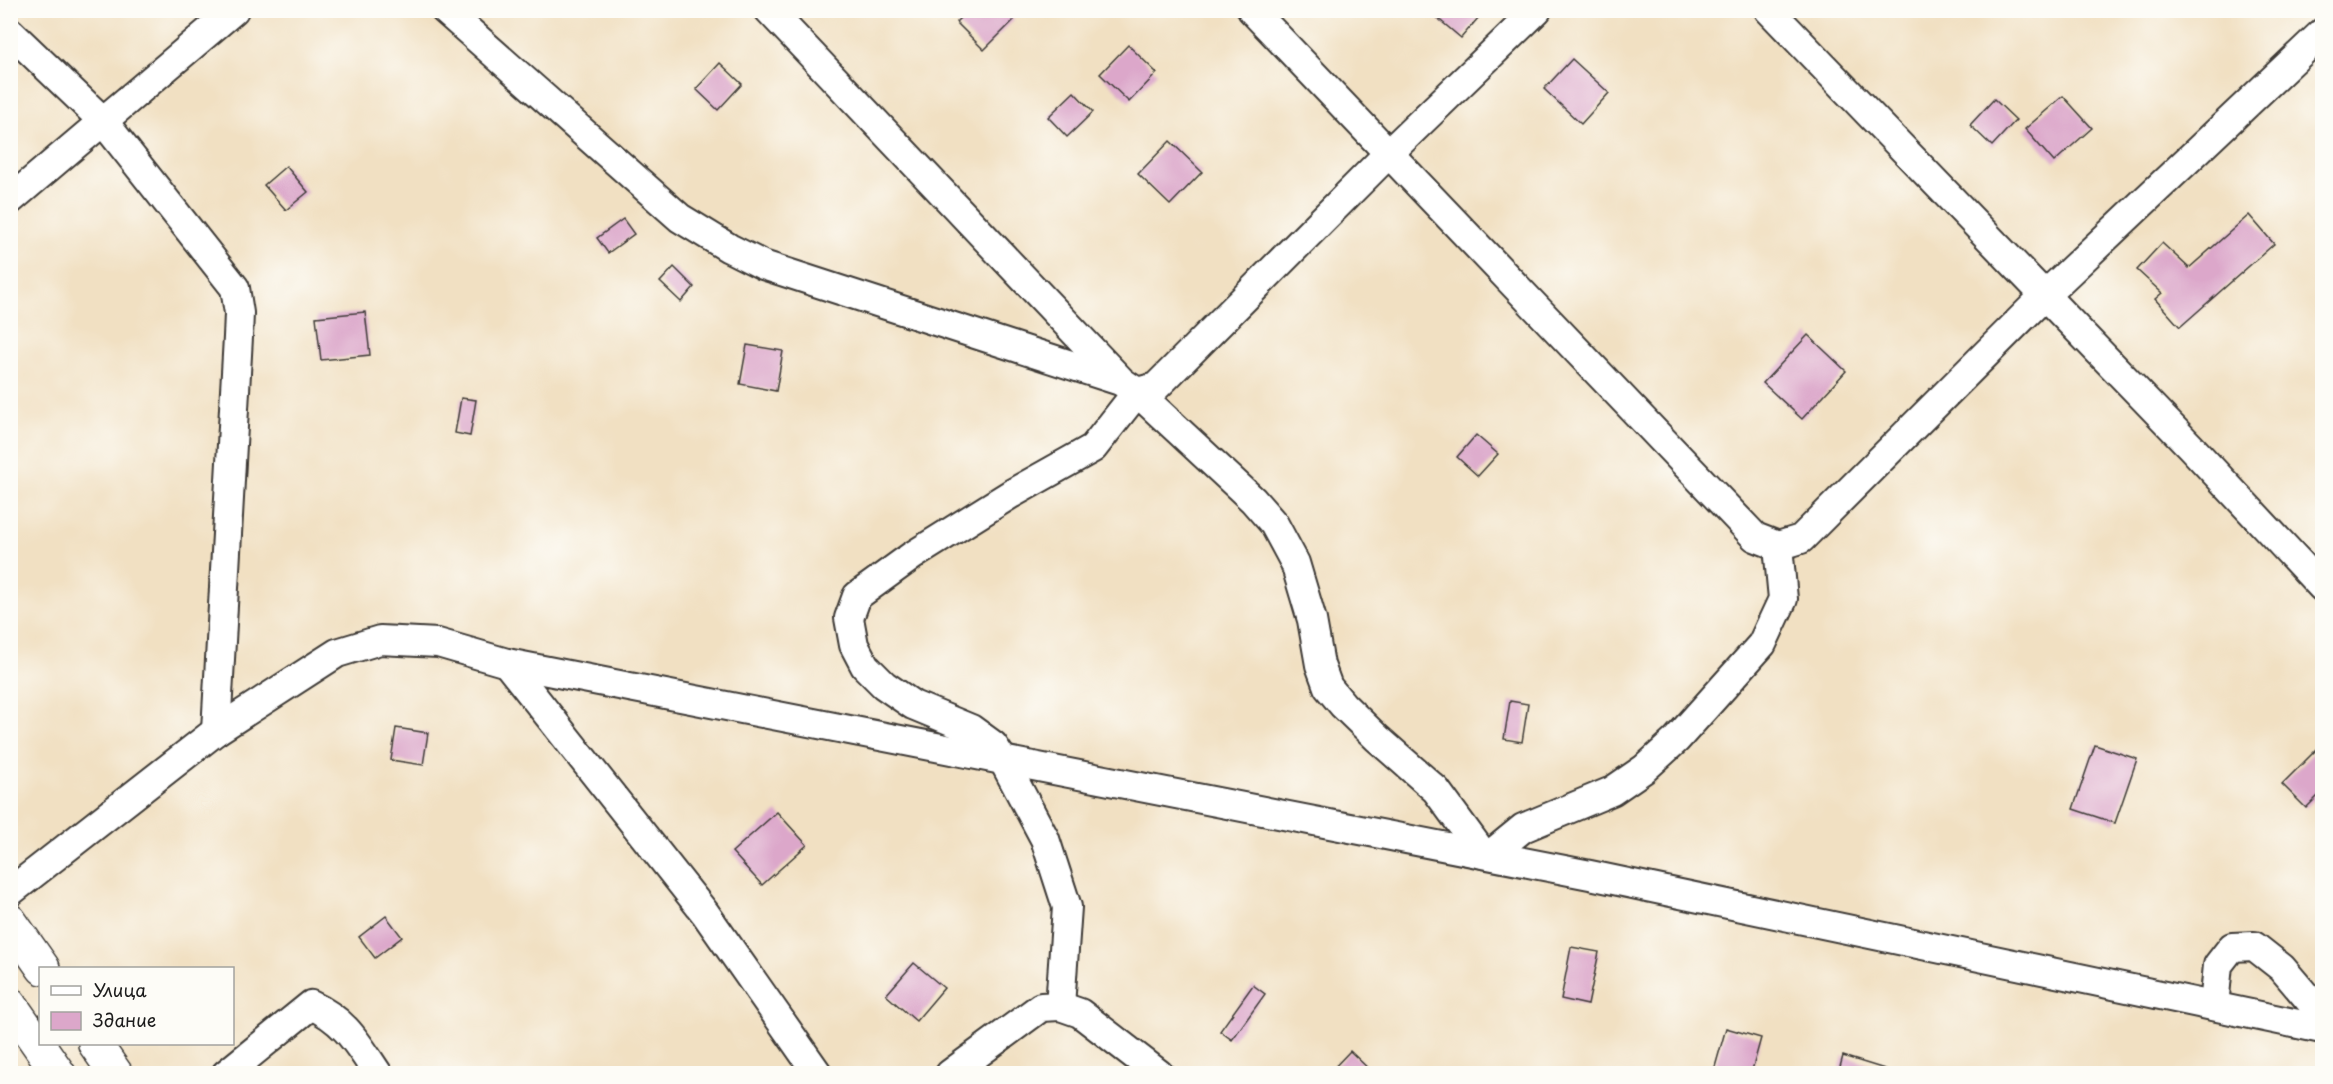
<svg xmlns="http://www.w3.org/2000/svg" width="2333" height="1084" viewBox="0 0 2333 1084" font-family="'Playpen Sans',sans-serif">
<style>
.building{fill:#dca7ca}
.lines{fill:none;stroke-linecap:round;stroke-linejoin:round}
.minor-casing{stroke:#3c3935;stroke-width:32}
.major-casing{stroke:#3c3935;stroke-width:36}
.minor{stroke:#fff;stroke-width:28}
.major{stroke:#fff;stroke-width:33}
</style>
<rect width="100%" height="100%" fill="#fdfcf7"/>
<filter id="ink" filterUnits="userSpaceOnUse"><feTurbulence type="fractalNoise" baseFrequency=".0167" numOctaves="2"/><feDisplacementMap in="SourceGraphic" scale="12" xChannelSelector="R" yChannelSelector="G"/><feConvolveMatrix kernelMatrix="1 2 1 2 8 2 1 2 1" color-interpolation-filters="sRGB"/></filter>
<filter id="wash" filterUnits="userSpaceOnUse"><feTurbulence type="fractalNoise" baseFrequency=".008" numOctaves="4" result="noise"/><feDisplacementMap in="SourceGraphic" scale="24" xChannelSelector="R" yChannelSelector="G"/><feGaussianBlur stdDeviation="1.35" result="paint"/><feColorMatrix in="noise" values="0 0 0 0 0 0 0 0 0 0 0 0 0 0 0 0 0 1.4 0 .05"/><feComposite in="paint" operator="in"/></filter>
<g filter="url(#wash)">
<rect width="100%" height="100%" fill="#f1e0c2"/>
<g id="blocks">
<g class="building">
<polygon points="968,10 1005,10 1014,20 984,50 956,22"/>
<polygon points="1428,10 1485,10 1461,38"/>
<polygon points="1128,45 1157,73 1129,102 1100,74"/>
<polygon points="1572,59 1609,93 1581,124 1544,89"/>
<polygon points="720,63 742,84 718,110 696,89"/>
<polygon points="1074,92 1093,112 1067,137 1048,117"/>
<polygon points="2063,96 2092,128 2054,162 2025,129"/>
<polygon points="1994,99 2016,120 1992,146 1970,125"/>
<polygon points="1170,141 1202,172 1170,205 1138,174"/>
<polygon points="286,166 308,192 286,210 264,185"/>
<polygon points="2249,215 2274,244 2180,327 2155,299 2162,293 2137,270 2162,243 2189,268"/>
<polygon points="623,219 634,234 608,253 597,238"/>
<polygon points="674,267 694,287 681,302 660,282"/>
<polygon points="365,312 370,355 321,360 316,317"/>
<polygon points="1808,335 1846,371 1802,419 1763,383"/>
<polygon points="747,345 783,351 776,391 740,384"/>
<polygon points="461,398 476,400 470,436 455,433"/>
<polygon points="1476,435 1498,454 1478,476 1457,457"/>
<polygon points="1510,701 1528,704 1522,742 1504,739"/>
<polygon points="396,728 428,733 423,765 391,760"/>
<polygon points="2322,744 2322,792 2306,808 2282,784"/>
<polygon points="2095,745 2137,759 2115,823 2073,809"/>
<polygon points="777,812 807,845 762,885 732,852"/>
<polygon points="386,916 402,937 375,958 359,937"/>
<polygon points="1571,947 1599,952 1588,1005 1561,999"/>
<polygon points="914,963 944,988 916,1021 886,995"/>
<polygon points="1253,985 1265,994 1232,1040 1220,1031"/>
<polygon points="1726,1028 1761,1038 1751,1074 1713,1074"/>
<polygon points="1350,1051 1374,1074 1328,1074"/>
<polygon points="1843,1056 1888,1070 1887,1074 1838,1074"/>
</g>
</g>
</g>
<g filter="url(#ink)">
<use href="#blocks" fill-opacity="0" stroke="#3c3935" stroke-width="1.5"/>
<g class="lines">
<defs>
<g id="minor">
<polyline points="445,10 680,218 729,248 763,265 1117,380"/>
<polyline points="769,10 1122,382 1137,392 1156,387 1390,152 1537,10"/>
<polyline points="1252,10 1755,537 1778,546 1801,539 2045,295 2322,33"/>
<polyline points="1769,10 2191,447 2322,587"/>
<polyline points="10,32 103,121 235,288 239,313 238,337 216,731"/>
<polyline points="10,200 234,10"/>
<polyline points="507,663 705,913 818,1074"/>
<polyline points="1490,855 1523,828 1612,791 1644,769 1676,740 1762,644 1783,599 1778,546"/>
<polyline points="10,892 216,731 337,653 380,640 438,643 507,663 1590,875 2322,1029"/>
<polyline points="1060,1006 1067,907 1045,839 1003,760 993,745 971,729 913,705 884,685 865,666 854,645 849,618 857,596 912,556 1011,494 1093,448 1137,392 1253,500 1274,524 1295,563 1312,620 1320,665 1328,687 1343,705 1377,738 1436,790 1483,854"/>
<polyline points="2214,1006 2218,965 2232,947 2254,946 2282,968 2322,1015"/>
<path d="M 226,1074 L 311,1005 C 346,1021 357,1043 378,1074"/>
<polyline points="950,1074 1041,1007 1060,1006 1080,1013 1159,1074"/>
</g>
<g id="major">
<polyline points="10,921 43,968"/>
<polyline points="10,1004 59,1074"/>
<polyline points="95,1044 116,1074"/>
</g>
</defs>
<use href="#minor" class="minor-casing"/>
<use href="#major" class="major-casing"/>
<use href="#minor" class="minor"/>
<use href="#major" class="major"/>
</g>
</g>
<rect width="2333" height="1084" fill="none" stroke="#fdfcf7" stroke-width="36"/>
<rect x="39" y="967" width="195" height="78" fill="#fdfcf7" stroke="#a3a29f" stroke-width="1.5"/>
<rect x="51" y="986" width="30" height="9" fill="#ffffff" stroke="#a3a29f" stroke-width="1.5"/>
<text x="93" y="997" font-size="18" fill="#1c1c1c">Улица</text>
<rect x="51" y="1012" width="30" height="18" fill="#dca7ca" stroke="#a3a29f" stroke-width="1.5"/>
<text x="93" y="1027" font-size="18" fill="#1c1c1c">Здание</text>
</svg>
